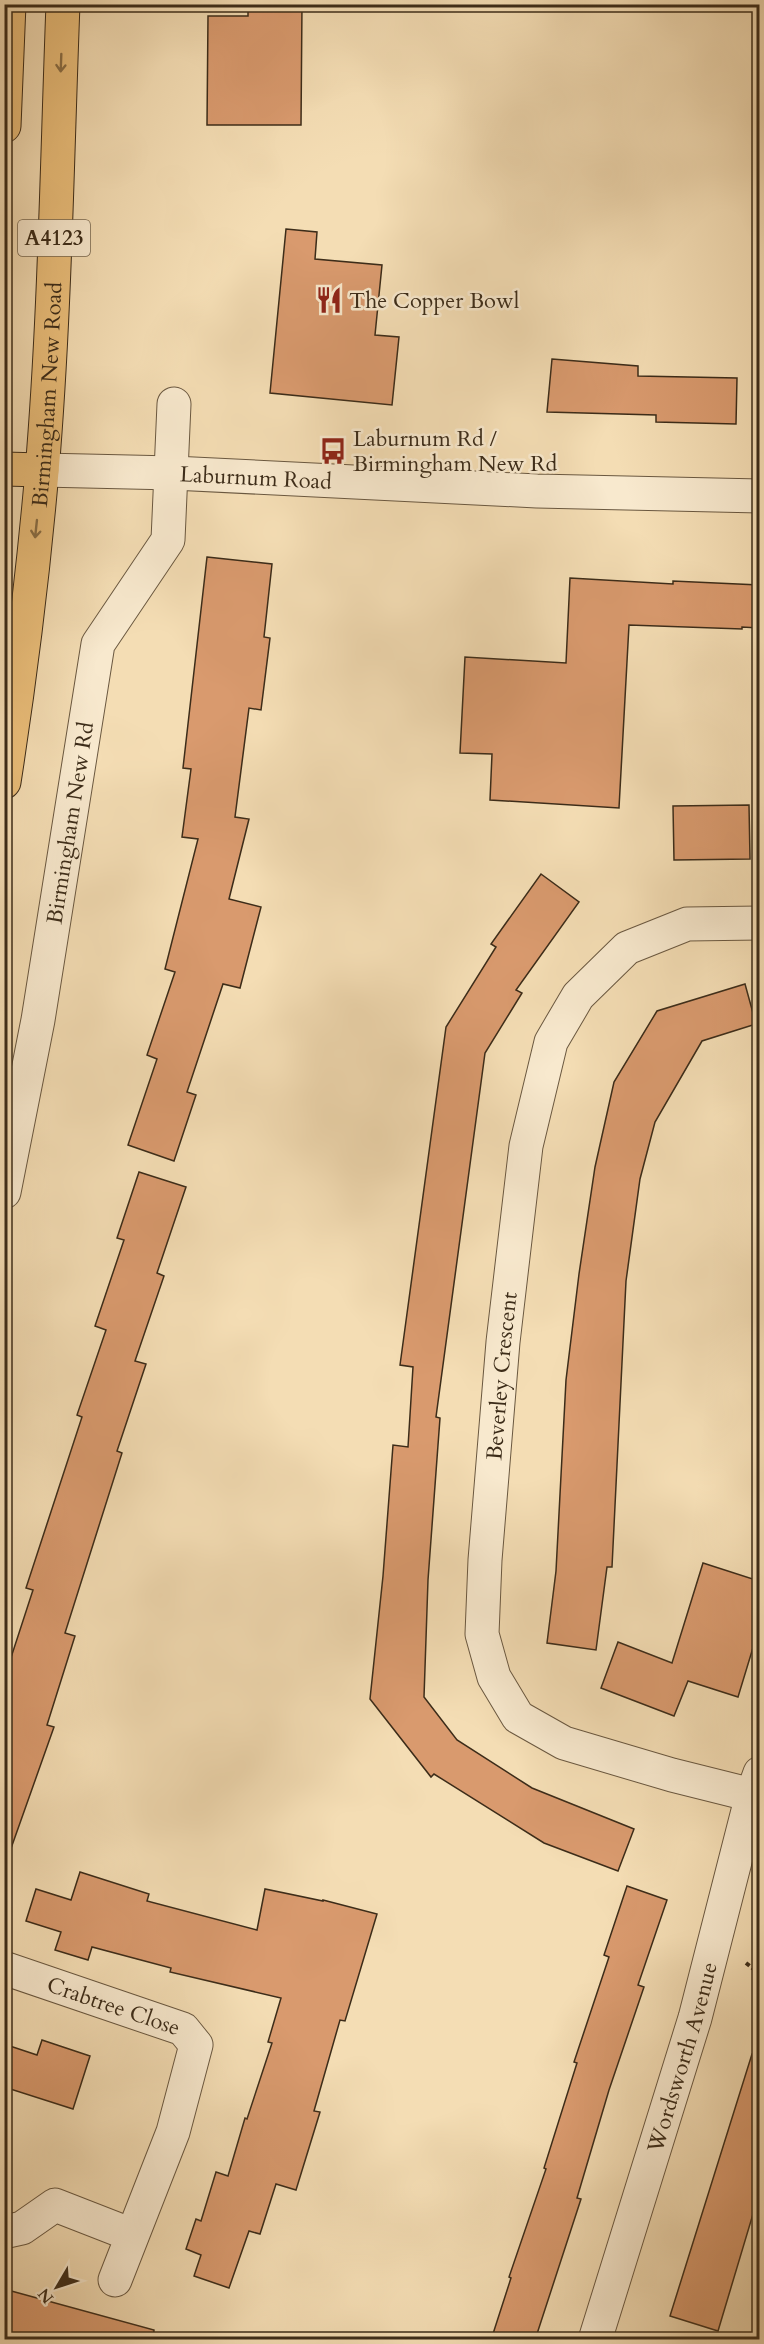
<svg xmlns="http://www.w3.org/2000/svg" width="764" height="2344" viewBox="0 0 764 2344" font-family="Cardo,serif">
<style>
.building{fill:#d99a6e;stroke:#3c2c19;stroke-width:1.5}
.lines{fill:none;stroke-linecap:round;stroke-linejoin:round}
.minor-casing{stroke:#6a5840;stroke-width:35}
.highway-casing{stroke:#3c2c19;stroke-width:35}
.path{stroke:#3c2c19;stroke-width:4;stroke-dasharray:4.5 3;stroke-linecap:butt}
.minor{stroke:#f8e9ce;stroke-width:33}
.highway{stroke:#eabe7a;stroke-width:33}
.oneway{stroke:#8a6e45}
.labels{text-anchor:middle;stroke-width:5;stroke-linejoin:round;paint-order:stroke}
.shield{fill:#f8e9ce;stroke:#74654f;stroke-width:1.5}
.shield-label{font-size:21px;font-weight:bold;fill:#3c2c19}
.poi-label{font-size:22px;fill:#3c2c19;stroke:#f8e9ce;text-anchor:start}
.street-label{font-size:22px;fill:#3c2c19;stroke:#f8e9ce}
</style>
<rect width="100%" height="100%" fill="#f4ddb4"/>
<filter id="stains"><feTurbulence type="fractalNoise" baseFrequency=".00333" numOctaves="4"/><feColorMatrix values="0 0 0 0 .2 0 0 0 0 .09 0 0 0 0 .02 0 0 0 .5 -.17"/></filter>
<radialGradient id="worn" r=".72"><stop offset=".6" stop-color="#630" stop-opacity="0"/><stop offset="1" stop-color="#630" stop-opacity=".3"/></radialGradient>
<g class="building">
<polygon points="248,4 302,4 301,125 207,125 208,16 248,16"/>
<polygon points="286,229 317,232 315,259 382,265 375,335 399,337 392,405 270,393"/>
<polygon points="552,359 638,366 638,376 737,378 736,424 656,422 656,415 547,412"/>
<polygon points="207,557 272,564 264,637 270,638 261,710 249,708 235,817 249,819 229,899 261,907 240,988 223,984 187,1092 196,1095 174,1161 128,1145 157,1059 147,1055 175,972 165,969 198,839 182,837 191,769 183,768"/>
<polygon points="570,578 673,584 673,581 759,585 759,628 742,627 742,629 629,625 619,808 490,800 492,754 460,753 465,657 566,663"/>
<polygon points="749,805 750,859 674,860 673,806"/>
<polygon points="541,874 579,902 516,990 522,993 485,1053 436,1417 440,1418 428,1580 424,1697 457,1740 532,1788 634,1829 618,1871 544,1843 434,1774 431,1777 370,1699 383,1576 393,1445 408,1447 413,1367 400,1365 446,1027 496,947 491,944"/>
<polygon points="745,984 756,1024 702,1041 655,1122 640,1179 626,1281 612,1567 607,1567 596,1650 547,1643 556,1571 566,1380 579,1274 595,1167 614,1082 657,1011"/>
<polygon points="139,1172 186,1187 157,1273 164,1276 135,1361 146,1364 117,1451 122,1453 65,1633 75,1636 47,1725 54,1727 9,1854 4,1854 4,1679 33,1590 26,1588 82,1417 77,1415 106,1330 95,1326 124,1240 117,1238"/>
<polygon points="703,1563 759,1581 759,1628 738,1697 688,1681 674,1716 601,1688 618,1642 672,1663"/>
<polygon points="80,1872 149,1894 147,1901 257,1930 265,1889 323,1901 323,1900 377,1914 345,2021 340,2020 314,2111 320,2112 296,2190 276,2184 260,2234 249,2231 229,2288 194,2276 201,2255 186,2249 196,2219 201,2221 216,2172 228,2176 245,2118 247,2119 272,2043 268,2042 281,1998 170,1972 171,1968 92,1947 88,1960 55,1950 61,1932 26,1921 36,1889 71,1900"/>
<polygon points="627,1886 667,1900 638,1985 644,1987 609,2090 577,2198 581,2199 535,2340 491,2340 511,2278 509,2277 546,2169 544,2168 577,2063 574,2062 609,1957 604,1955"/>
<polygon points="42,2040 90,2056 73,2109 4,2087 4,2044 37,2055"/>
<polygon points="752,2054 759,2055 759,2194 718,2331 670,2316"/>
<polygon points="4,2289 154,2330 153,2340 4,2340"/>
</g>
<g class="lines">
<defs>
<g id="minor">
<path id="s1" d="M 42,470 L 173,473 L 537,491 L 760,496"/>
<path id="s2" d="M 4,1192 L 38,1020 L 98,644 L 168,540 L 174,404"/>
<path id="s3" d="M 752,1795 L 672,1775 L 564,1743 L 518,1717 L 494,1677 L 482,1634 L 485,1560 L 503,1342 L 526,1146 L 551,1042 L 578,996 L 627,948 L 687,924 L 760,923"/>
<path id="s4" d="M 4,1968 L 183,2029 L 196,2045 L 173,2132 L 115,2280"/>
<polyline points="4,2232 22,2228 55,2205 132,2235"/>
<path id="s5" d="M 595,2340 L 695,2018 L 752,1795 L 760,1773"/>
</g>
<g id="highway">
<polyline points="4,126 9,4"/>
<polyline points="4,469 42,470"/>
<path id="s6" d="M 4,782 C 20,679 33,576 42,471 C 55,316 57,160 63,4"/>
</g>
</defs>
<use href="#minor" class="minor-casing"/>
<use href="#highway" class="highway-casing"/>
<polyline class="path" points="746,1963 760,1974"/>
<use href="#minor" class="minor"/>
<use href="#highway" class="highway"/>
</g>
<defs><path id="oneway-shaft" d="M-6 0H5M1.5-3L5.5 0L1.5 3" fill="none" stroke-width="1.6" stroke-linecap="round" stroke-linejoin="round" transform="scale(1.5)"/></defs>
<g class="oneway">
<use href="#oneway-shaft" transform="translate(61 63) rotate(92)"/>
<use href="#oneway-shaft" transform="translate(36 529) rotate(96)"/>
</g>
<defs>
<symbol id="restaurant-bare" viewBox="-9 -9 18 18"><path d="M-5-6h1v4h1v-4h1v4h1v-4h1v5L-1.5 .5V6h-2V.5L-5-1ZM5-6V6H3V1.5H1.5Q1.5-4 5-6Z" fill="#8f2418" stroke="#f8e9ce" stroke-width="2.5" paint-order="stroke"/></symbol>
<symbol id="bus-bare" viewBox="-9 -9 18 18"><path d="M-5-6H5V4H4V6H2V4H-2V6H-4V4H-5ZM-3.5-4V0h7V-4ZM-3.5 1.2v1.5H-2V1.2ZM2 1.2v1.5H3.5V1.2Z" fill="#8f2418" stroke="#f8e9ce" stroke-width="2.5" paint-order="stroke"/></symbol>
</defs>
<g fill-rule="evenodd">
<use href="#restaurant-bare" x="310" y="281" width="38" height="38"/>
<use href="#bus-bare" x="314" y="432" width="38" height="38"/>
</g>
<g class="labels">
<rect class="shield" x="18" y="220" width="72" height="36" rx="4.5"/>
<g class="shield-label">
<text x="54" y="245">A4123</text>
</g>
<g class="poi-label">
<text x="349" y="308">The Copper Bowl</text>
<text x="353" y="446">Laburnum Rd /<tspan x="353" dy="25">Birmingham New Rd</tspan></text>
</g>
<g class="street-label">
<text dy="8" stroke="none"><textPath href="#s6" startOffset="390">Birmingham New Road</textPath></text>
<text dy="8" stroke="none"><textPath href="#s1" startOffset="214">Laburnum Road</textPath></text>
<text dy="8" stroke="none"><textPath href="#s2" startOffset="375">Birmingham New Rd</textPath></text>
<text dy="8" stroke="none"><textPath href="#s3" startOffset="598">Beverley Crescent</textPath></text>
<text dy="8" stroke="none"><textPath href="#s4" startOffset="116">Crabtree Close</textPath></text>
<text dy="8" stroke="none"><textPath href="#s5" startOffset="296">Wordsworth Avenue</textPath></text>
</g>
</g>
<rect width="764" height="2344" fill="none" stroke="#f4ddb4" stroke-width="24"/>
<rect x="6" y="6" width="752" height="2332" fill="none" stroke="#3c2c19" stroke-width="3"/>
<rect x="12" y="12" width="740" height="2320" fill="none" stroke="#3c2c19" stroke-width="1.5"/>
<g transform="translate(57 2287) rotate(231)" stroke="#f8e9ce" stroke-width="4.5" paint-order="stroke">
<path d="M0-4.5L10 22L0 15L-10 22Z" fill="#3c2c19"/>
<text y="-9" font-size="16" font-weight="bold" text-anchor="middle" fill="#3c2c19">N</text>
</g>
<rect width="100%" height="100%" filter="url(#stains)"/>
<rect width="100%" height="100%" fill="url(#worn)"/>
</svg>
